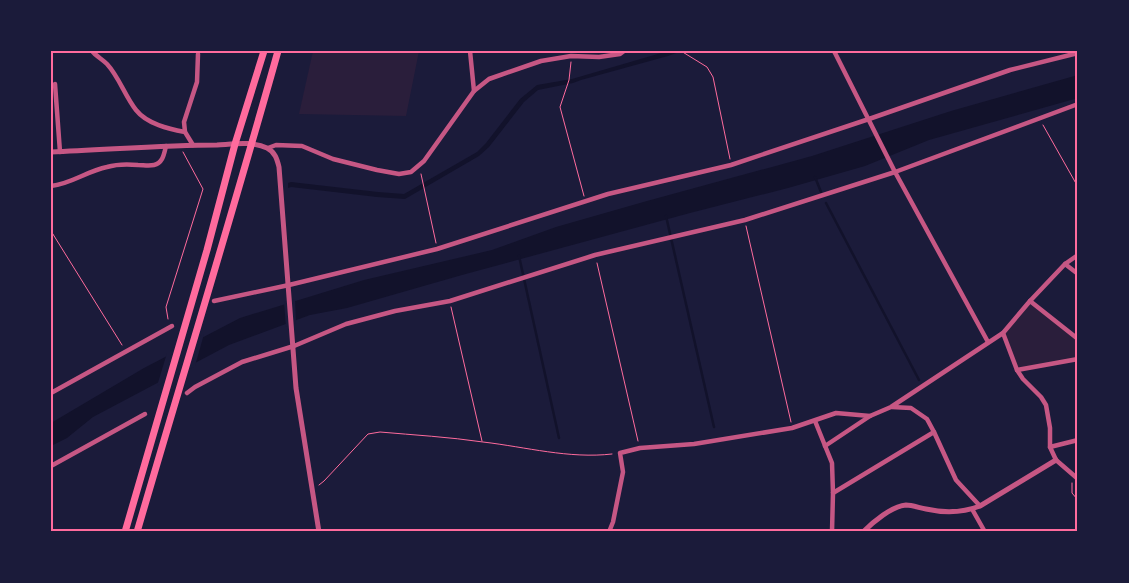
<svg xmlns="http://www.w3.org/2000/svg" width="1129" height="583" viewBox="0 0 1129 583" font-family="'Libre Baskerville',serif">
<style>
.green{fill:#2a1e3b}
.water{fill:#12122b}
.pier{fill:#1b1b3a}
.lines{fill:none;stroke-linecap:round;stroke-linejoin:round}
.stream{stroke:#12122b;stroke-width:2.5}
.path{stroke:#ff6b9d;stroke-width:1}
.minor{stroke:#c65784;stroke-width:4.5}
.tertiary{stroke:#c65784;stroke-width:5}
.primary{stroke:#ff6b9d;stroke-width:7}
.neatline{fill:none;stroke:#ff6b9d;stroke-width:2}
</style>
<rect width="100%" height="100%" fill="#1b1b3a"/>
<g class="green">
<polygon points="313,51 419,51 406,116 299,114"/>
<polygon points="1030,301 1078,339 1078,359 1017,370 1003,333"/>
</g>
<g class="water">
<polygon points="668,51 682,51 668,56 581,80 573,83 538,90 524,102 489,147 479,156 405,199 377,197 291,187 288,188 288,183 291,182 378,192 404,194 477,152 486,143 520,99 537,85 572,79"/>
<polygon points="1078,75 1078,98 929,140 865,166 788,188 690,213 462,275 347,308 310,315 229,345 93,417 67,438 51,446 51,423 144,368 240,318 364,280 492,250 556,227 647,201 812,156 951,111"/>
</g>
<g class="pier">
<polygon points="295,299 296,323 286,327 284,302"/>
<polygon points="204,334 195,366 157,386 167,353"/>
</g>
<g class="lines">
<g class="stream">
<polyline points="815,177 821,192"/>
<polyline points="826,203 919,380"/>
<polyline points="666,216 714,427"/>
<polyline points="519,256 559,438"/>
</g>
<g class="path">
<polyline points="681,51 707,67 713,77 730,159"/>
<polyline points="571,62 569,80 560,107 584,196"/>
<polyline points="1043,125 1078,187"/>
<polyline points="421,174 436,243"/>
<polyline points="746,226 791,422"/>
<polyline points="51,231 122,345"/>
<polyline points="597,263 638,441"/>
<polyline points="451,307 482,441"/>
<polyline points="168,319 166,307 203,189 183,152"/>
<polyline points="1072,483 1072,493 1078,500"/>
<path d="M 319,485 L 324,481 L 368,434 L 380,432 C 414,435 449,437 483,442 C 526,447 569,459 612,454"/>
</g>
<g class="minor">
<path d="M 92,51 C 96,56 102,59 107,64 C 119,77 125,96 136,110 C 147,124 169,129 185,132"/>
<polyline points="470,51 474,91"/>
<polyline points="834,51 895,172 988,342"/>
<polyline points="55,84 60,152"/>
<polyline points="193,145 185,132 184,122 197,82 198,54"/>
<polyline points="268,148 276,145 302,146 333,159 377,170 399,174 411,172 424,161 474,91 489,79 541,61 571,56 599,57 620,54 624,51"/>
<path d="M 51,186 C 71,184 87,171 107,167 C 117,164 128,164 138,165 C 143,165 149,166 154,165 C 163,163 164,154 166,146"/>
<polyline points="1065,264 1078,274"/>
<polyline points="214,301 289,285 437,249 608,194 731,165 869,119 1010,70 1078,53"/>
<polyline points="1030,301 1078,339"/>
<polyline points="1003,333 1017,370 1023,379 1041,397 1046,405 1050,428 1050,447 1056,460 1078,479"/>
<polyline points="1017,370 1078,359"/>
<polyline points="51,393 172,326"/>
<polyline points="187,393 195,387 242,362 294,346 346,324 395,311 450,301 595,255 745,220 895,172 1078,104"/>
<polyline points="892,407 911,408 927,419 934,432 956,480 980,506"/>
<polyline points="815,421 832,463 833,493 832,532"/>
<polyline points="825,446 870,416 891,407 1003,333 1030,301 1065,264 1078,255"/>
<polyline points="1050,447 1078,440"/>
<polyline points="51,466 145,414"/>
<polyline points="833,493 934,432"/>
<polyline points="972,509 985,532"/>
<polyline points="609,532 613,522 623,472 620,453 640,448 694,444 792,428 836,413 870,416"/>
</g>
<g class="tertiary">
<path d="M 51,152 C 107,150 162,145 217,145 C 234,144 252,141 267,148 C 275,152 277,159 279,167 L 296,388 L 319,532"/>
<path d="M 863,532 C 873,522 892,506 906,505 C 912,505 920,508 926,509 C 944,513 962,513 980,506 L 1056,460"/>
</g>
<g class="primary">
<polyline points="125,532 207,250 235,144 264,51"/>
<path d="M 137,532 C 184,371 233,212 278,51"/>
</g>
</g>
<rect width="1129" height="583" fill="none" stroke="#1b1b3a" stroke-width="105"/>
<rect x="52" y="52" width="1024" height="478" class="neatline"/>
</svg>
